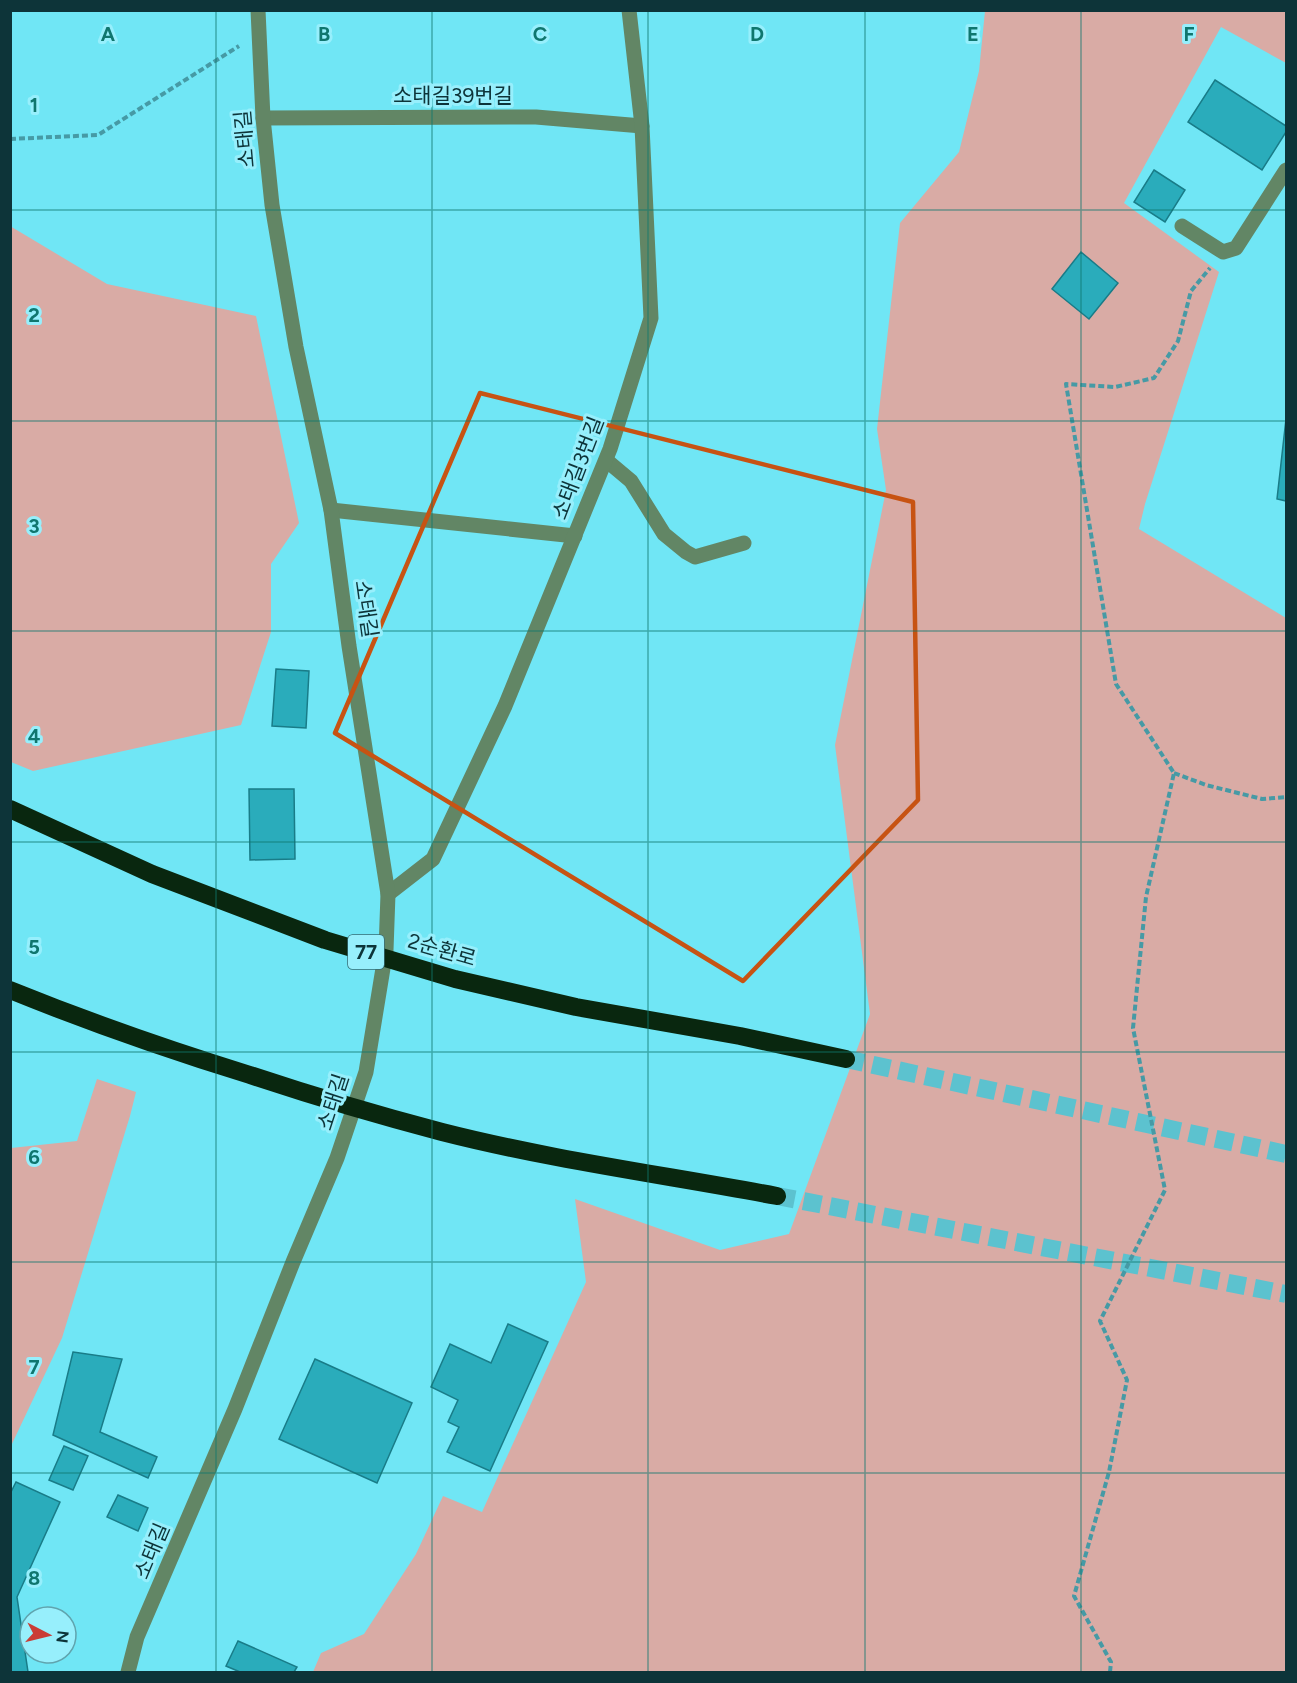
<svg xmlns="http://www.w3.org/2000/svg" width="1297" height="1683" viewBox="0 0 1297 1683" font-family="Figtree,'Noto Sans KR',sans-serif">
<style>
.green{fill:#d9aba5}
.building{fill:#2aacbb;stroke:#197c88;stroke-width:1.5}
.lines{fill:none;stroke-linecap:round;stroke-linejoin:round}
.highway-tunnel{stroke:#5cc2cf;stroke-width:18;stroke-dasharray:18 9;stroke-linecap:butt}
.path{stroke:#469aa5;stroke-width:4;stroke-dasharray:6 3;stroke-linecap:butt}
.minor{stroke:#628665;stroke-width:15}
.highway{stroke:#09270f;stroke-width:18}
.marked{fill:none;stroke:#c75313;stroke-width:4.5;stroke-linejoin:round}
.grid{fill:none;stroke:#0f766e;stroke-width:1.5;stroke-opacity:0.55}
.labels{text-anchor:middle;stroke-width:6;stroke-linejoin:round;paint-order:stroke}
.shield{fill:#97effc;stroke:#366c74;stroke-width:1.5}
.shield-label{font-size:20px;font-weight:bold;fill:#0d3439}
.street-label{font-size:21px;fill:#0d3439;stroke:#97effc}
.grid-label{font-size:20px;text-anchor:middle;font-weight:bold;fill:#0f766e;stroke:#97effc;stroke-width:6;stroke-linejoin:round;paint-order:stroke}
</style>
<rect width="100%" height="100%" fill="#70e6f5"/>
<g class="green">
<polygon points="985,11 1286,11 1286,63 1221,27 1124,203 1219,272 1145,504 1139,529 1286,618 1286,1672 313,1672 321,1653 364,1634 416,1554 443,1496 482,1512 586,1282 575,1199 720,1250 789,1234 870,1014 835,745 886,490 877,429 900,223 959,152 979,71"/>
<polygon points="10,226 107,284 256,316 299,523 271,564 271,632 241,725 33,771 11,762"/>
<polygon points="97,1079 136,1092 130,1116 62,1338 11,1446 11,1148 77,1141"/>
</g>
<g class="building">
<polygon points="1215,80 1286,126 1286,132 1262,170 1188,122"/>
<polygon points="1154,170 1185,190 1165,222 1134,202"/>
<polygon points="1081,252 1118,283 1089,319 1052,289"/>
<polygon points="1286,419 1286,501 1277,499"/>
<polygon points="276,669 309,671 306,728 272,726"/>
<polygon points="249,789 294,789 295,859 250,860"/>
<polygon points="508,1324 548,1342 490,1471 447,1452 459,1427 448,1422 458,1400 431,1387 450,1344 491,1363"/>
<polygon points="73,1352 122,1359 100,1432 157,1457 148,1478 53,1435"/>
<polygon points="315,1359 412,1403 377,1483 279,1439"/>
<polygon points="64,1446 88,1456 73,1490 49,1480"/>
<polygon points="16,1482 60,1502 17,1597 28,1672 10,1672 10,1494"/>
<polygon points="118,1495 148,1508 138,1531 107,1517"/>
<polygon points="238,1641 297,1667 294,1672 240,1672 226,1666"/>
</g>
<g class="lines">
<g class="highway-tunnel">
<polyline points="846,1059 1286,1154"/>
<polyline points="777,1196 1286,1294"/>
</g>
<g class="path">
<polyline points="10,139 98,135 239,46"/>
<polyline points="1174,773 1206,785 1262,799 1286,797"/>
<polyline points="1110,1672 1111,1662 1074,1596 1109,1472 1127,1380 1100,1321 1165,1190 1133,1028 1146,897 1174,773 1116,684 1066,384 1115,387 1154,378 1178,341 1191,291 1210,268"/>
</g>
<g class="minor">
<polyline points="263,118 536,117 642,126"/>
<polyline points="1182,226 1223,252 1236,248 1286,170"/>
<polyline points="606,460 631,481 664,534 686,552 695,557 744,543"/>
<polyline points="331,510 575,536"/>
<polyline points="388,894 433,859 505,706 610,449 651,318 642,126 629,10"/>
<polyline points="128,1672 137,1637 235,1409 293,1262 337,1158 366,1072 386,950 388,894 349,646 331,510 296,347 272,205 263,118 258,10"/>
</g>
<g class="highway">
<polyline points="10,809 152,874 325,940 455,979 576,1007 740,1036 846,1059"/>
<path d="M 10,990 C 89,1022 169,1050 250,1075 C 313,1096 377,1115 442,1132 C 552,1160 665,1175 777,1196"/>
</g>
</g>
<path class="marked" d="M 480,393 L 913,502 L 918,800 L 743,981 L 335,733 Z"/>
<path class="grid" d="M 216,10 L 216,1672M 432,10 L 432,1672M 648,10 L 648,1672M 865,10 L 865,1672M 1081,10 L 1081,1672M 10,210 L 1286,210M 10,421 L 1286,421M 10,631 L 1286,631M 10,842 L 1286,842M 10,1052 L 1286,1052M 10,1262 L 1286,1262M 10,1473 L 1286,1473"/>
<g class="labels">
<rect class="shield" x="348" y="935" width="36" height="34" rx="4.5"/>
<g class="shield-label">
<text x="366" y="959">77</text>
</g>
<g class="street-label">
<text x="453" y="103">소태길39번길</text>
<text transform="translate(245 139) rotate(-95)" y="7">소태길</text>
<text transform="translate(578 468) rotate(-69)" y="7">소태길3번길</text>
<text transform="translate(366 609) rotate(82)" y="7">소태길</text>
<text transform="translate(442 950) rotate(16)" y="7">2순환로</text>
<text transform="translate(333 1102) rotate(-72)" y="7">소태길</text>
<text transform="translate(152 1551) rotate(-67)" y="7">소태길</text>
</g>
</g>
<g class="grid-label">
<text x="108" y="41">A</text>
<text x="324" y="41">B</text>
<text x="540" y="41">C</text>
<text x="757" y="41">D</text>
<text x="973" y="41">E</text>
<text x="1189" y="41">F</text>
<text x="34" y="112">1</text>
<text x="34" y="322">2</text>
<text x="34" y="533">3</text>
<text x="34" y="743">4</text>
<text x="34" y="954">5</text>
<text x="34" y="1164">6</text>
<text x="34" y="1374">7</text>
<text x="34" y="1585">8</text>
</g>
<rect width="1297" height="1683" fill="none" stroke="#0d3439" stroke-width="24"/>
<g transform="translate(48 1635) rotate(97)"><circle r="28" fill="#97effc" stroke="#60a4ae" stroke-width="1.5"/>
<path d="M0-4.5L10 22L0 15L-10 22Z" fill="#ca3c36"/>
<text y="-9" font-size="16" font-weight="bold" text-anchor="middle" fill="#0d3439">N</text>
</g>
</svg>
